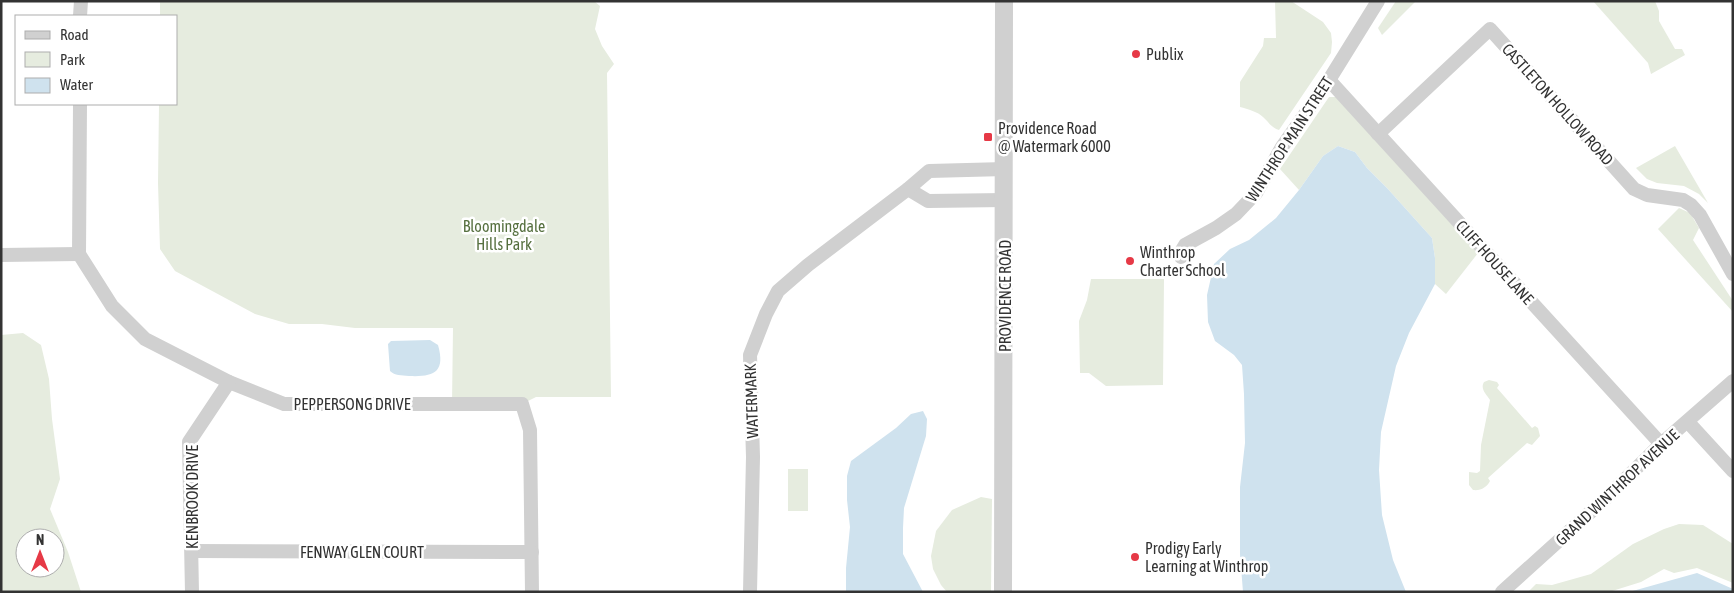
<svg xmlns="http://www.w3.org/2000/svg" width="1734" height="593" viewBox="0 0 1734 593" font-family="'Asap Condensed',sans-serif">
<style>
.green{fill:#e6ecdf;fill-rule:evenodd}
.water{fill:#cfe2ee}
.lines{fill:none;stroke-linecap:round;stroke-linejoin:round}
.minor{stroke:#d0d0d0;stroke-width:14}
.tertiary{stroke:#d0d0d0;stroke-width:18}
.poi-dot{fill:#e63946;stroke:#fff;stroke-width:2}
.labels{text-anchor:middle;stroke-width:5;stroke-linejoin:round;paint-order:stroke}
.poi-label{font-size:16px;fill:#333;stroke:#fff;text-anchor:start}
.street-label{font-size:16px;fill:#333;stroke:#fff}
.park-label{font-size:16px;fill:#56703f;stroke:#fff}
</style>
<rect width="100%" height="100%" fill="#fff"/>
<g class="green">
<polygon points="160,1 594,1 600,6 595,29 602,46 614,64 607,73 611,397 536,397 522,404 452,404 453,328 355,328 322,324 289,324 255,314 175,271 160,249 158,183 159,104 176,104 176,16 160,16"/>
<path d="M 1275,1 L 1291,1 L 1323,22 L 1331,33 L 1332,42 L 1331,53 L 1279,130 C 1271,128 1269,122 1263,117 C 1258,112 1248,109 1240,107 L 1240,82 L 1263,46 L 1264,38 L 1276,38 Z"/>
<polygon points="1396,1 1416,1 1382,35 1378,28"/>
<polygon points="1593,1 1655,1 1659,11 1659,21 1675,49 1682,49 1685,55 1651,74 1648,63"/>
<polygon points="1329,97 1336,97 1478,253 1446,294 1435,284 1435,258 1432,238 1387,188 1367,168 1355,152 1338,146 1323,156 1299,190 1280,169"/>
<polygon points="1675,146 1708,203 1699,194 1684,186 1657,183 1647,179 1636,168"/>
<polygon points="1679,208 1690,213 1699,228 1693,240 1733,301 1733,312 1658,229"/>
<polygon points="1091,279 1164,279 1163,385 1106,386 1089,373 1080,373 1079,321 1087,300"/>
<path d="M 23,333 L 41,345 L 49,379 L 52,419 L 60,479 L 50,509 L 68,552 L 81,592 L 1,592 L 1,335 ZM 25,538 L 55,538 L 55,568 L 25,568 Z"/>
<path d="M 1489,380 L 1497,382 L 1499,385 L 1497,388 L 1532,428 L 1535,426 L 1538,428 L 1540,436 L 1532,445 L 1527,443 L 1488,478 L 1490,481 C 1487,487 1481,491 1473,490 L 1469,485 L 1469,472 L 1477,473 L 1480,471 L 1481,445 L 1490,400 C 1486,394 1480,389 1484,382 Z"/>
<rect x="788" y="469" width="20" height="42"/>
<polygon points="981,497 992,499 991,592 947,592 941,585 933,569 931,556 936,531 952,510"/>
<polygon points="1679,524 1703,525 1733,544 1733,583 1697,568 1674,573 1664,569 1641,582 1609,592 1528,592 1536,584 1552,585 1591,574 1633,544 1664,529"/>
</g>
<g class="water">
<polygon points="1338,146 1355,152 1367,168 1387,188 1432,238 1435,258 1435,284 1409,333 1396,366 1381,432 1379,470 1382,515 1393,560 1406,592 1243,592 1240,554 1240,487 1245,443 1244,394 1242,365 1234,355 1215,341 1208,322 1207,295 1214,264 1230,249 1249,240 1276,218 1299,190 1323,156"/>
<path d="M 430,340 L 438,345 C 446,373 433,377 409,376 C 401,375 395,376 390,371 L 388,344 L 391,341 Z"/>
<polygon points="923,411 927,419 926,436 904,508 903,528 903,554 923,592 846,592 846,568 850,527 847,500 847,476 851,461 896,428 911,414"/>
<polygon points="1697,573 1733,589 1733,592 1629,592"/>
</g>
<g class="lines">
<g class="minor">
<polyline points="80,16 81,1"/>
<polyline points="1329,80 1661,444"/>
<polyline points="80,104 79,254 112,306 145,339 229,382 284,404 522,404 530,430 532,592"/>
<polyline points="1378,134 1490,29 1634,189 1647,195 1683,200 1691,205 1700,215 1733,274"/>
<polyline points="908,189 928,201 1005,200"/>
<polyline points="1,255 79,254"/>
<polyline points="1181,257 1182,250 1185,245 1216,228 1236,214 1256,193 1282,147 1329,80 1378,1"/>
<polyline points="1688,422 1733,471"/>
<polyline points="192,551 532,552"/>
<polyline points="192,592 189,442 229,382"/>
<polyline points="750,592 753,457 750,355 766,314 778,291 808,265 908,189 929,171 1005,169"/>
<polyline points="1502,592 1606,498 1661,444 1733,381"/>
</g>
<polyline class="tertiary" points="1003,592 1004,1"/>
</g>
<g class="poi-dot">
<circle cx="1136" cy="54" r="5"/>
<rect x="983" y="132" width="10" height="10" rx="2.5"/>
<circle cx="1130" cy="261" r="5"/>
<circle cx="1135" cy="557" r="5"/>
</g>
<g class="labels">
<g class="poi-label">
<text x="1146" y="60">Publix</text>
<text x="998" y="134">Providence Road<tspan x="998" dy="18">@ Watermark 6000</tspan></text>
<text x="1140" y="258">Winthrop<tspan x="1140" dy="18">Charter School</tspan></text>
<text x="1145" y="554">Prodigy Early<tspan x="1145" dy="18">Learning at Winthrop</tspan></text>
</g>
<g class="street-label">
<text transform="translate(1558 104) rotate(48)" y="6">CASTLETON HOLLOW ROAD</text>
<text transform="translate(1289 139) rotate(-57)" y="6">WINTHROP MAIN STREET</text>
<text transform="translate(1495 262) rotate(48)" y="6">CLIFF HOUSE LANE</text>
<text transform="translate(1005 296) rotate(-90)" y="6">PROVIDENCE ROAD</text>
<text transform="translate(751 401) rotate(-92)" y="6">WATERMARK</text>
<text x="352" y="410">PEPPERSONG DRIVE</text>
<text transform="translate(1617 487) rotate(-43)" y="6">GRAND WINTHROP AVENUE</text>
<text transform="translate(192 497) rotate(-90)" y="6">KENBROOK DRIVE</text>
<text x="362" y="558">FENWAY GLEN COURT</text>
</g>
<g class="park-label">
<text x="504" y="232">Bloomingdale<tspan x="504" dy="18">Hills Park</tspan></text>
</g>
</g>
<rect width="1734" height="593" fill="none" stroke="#333333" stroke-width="5"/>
<rect x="15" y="15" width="162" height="90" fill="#ffffff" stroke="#adadad"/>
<rect x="25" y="31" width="25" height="8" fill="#d0d0d0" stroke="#adadad"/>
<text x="60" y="40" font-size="15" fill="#333333">Road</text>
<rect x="25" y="52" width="25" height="15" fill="#e6ecdf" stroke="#adadad"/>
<text x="60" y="65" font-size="15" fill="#333333">Park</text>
<rect x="25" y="78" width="25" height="15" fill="#cfe2ee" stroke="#adadad"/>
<text x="60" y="90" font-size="15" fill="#333333">Water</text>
<g transform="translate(40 553)"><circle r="24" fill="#ffffff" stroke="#adadad"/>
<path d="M0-4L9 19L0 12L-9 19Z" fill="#e63946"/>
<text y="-8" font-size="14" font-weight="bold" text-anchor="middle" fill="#333333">N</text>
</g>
</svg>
